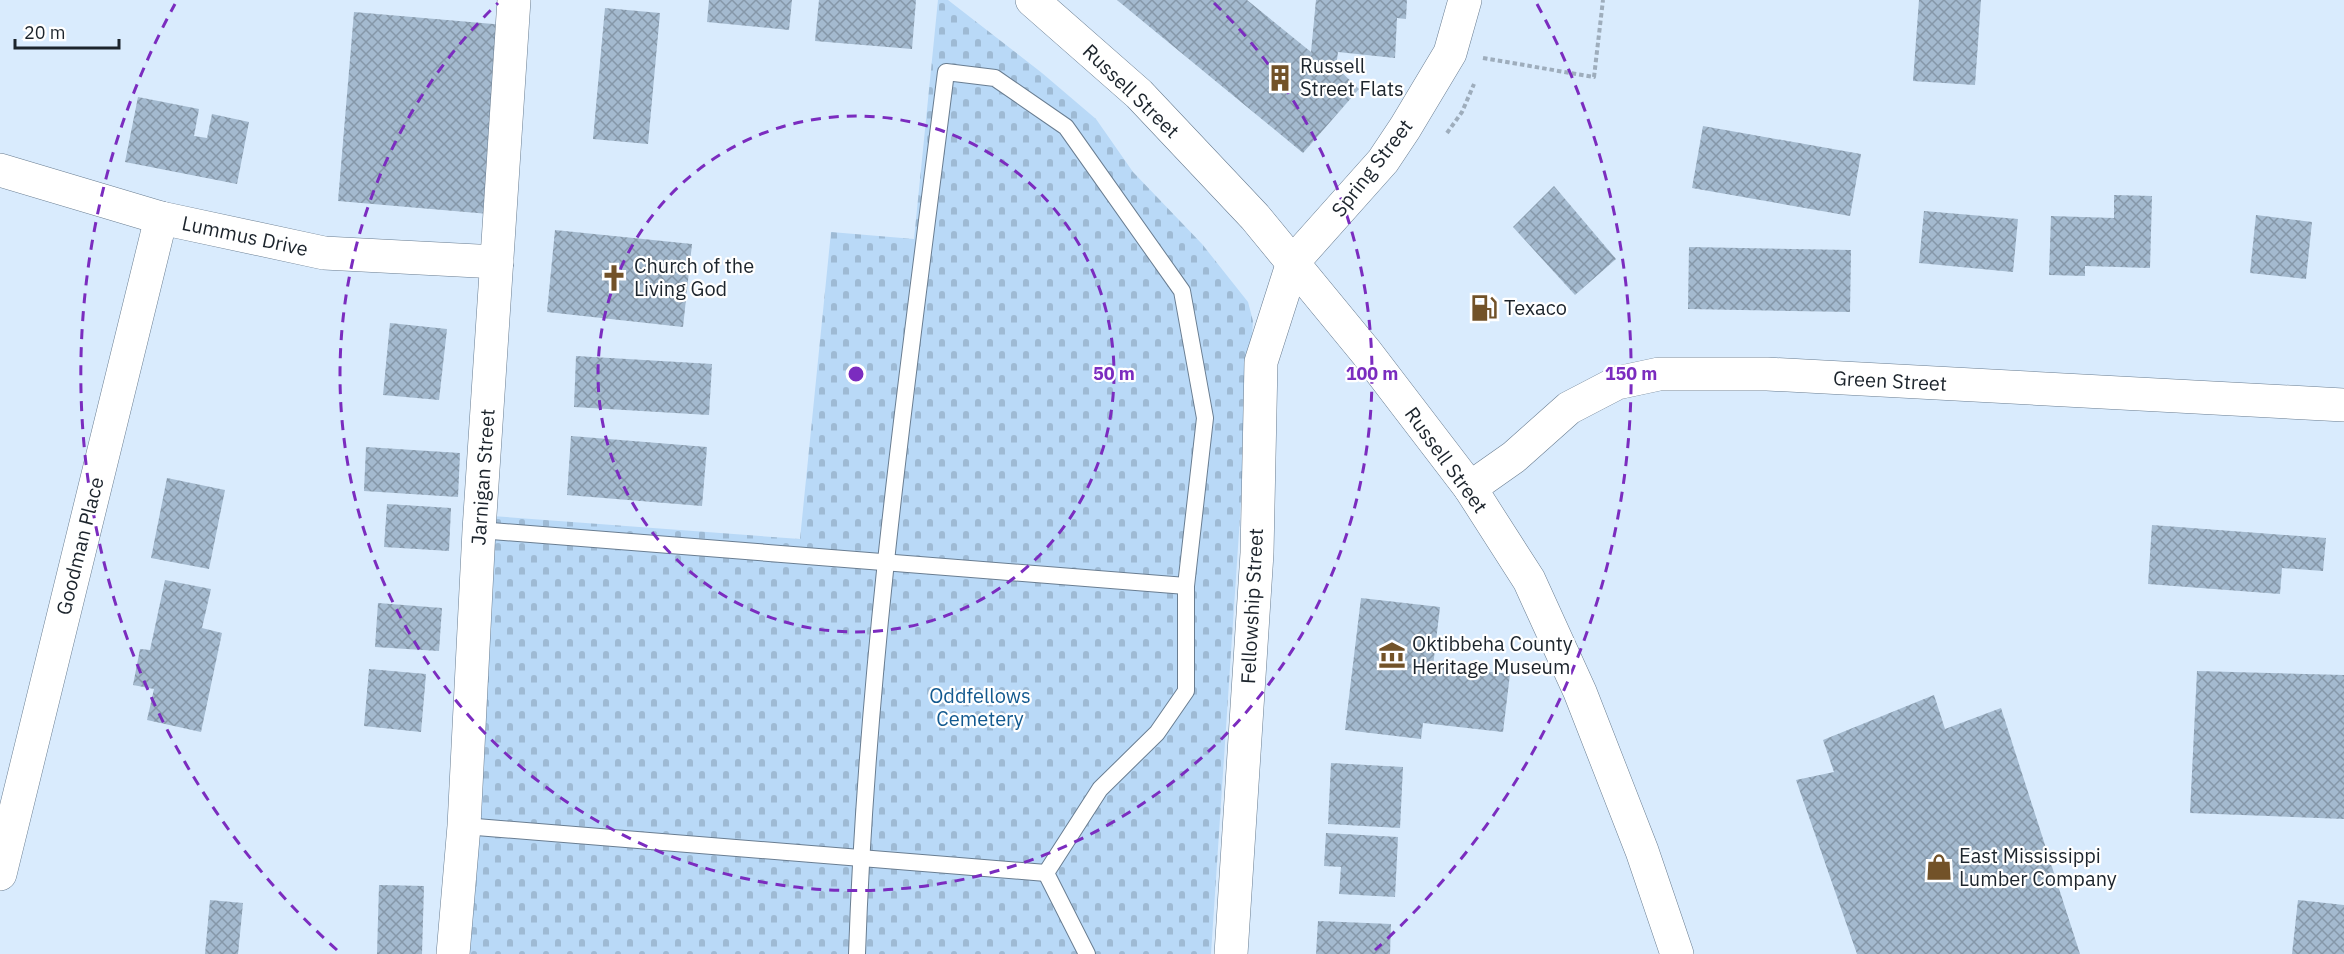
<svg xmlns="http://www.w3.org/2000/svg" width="2344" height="954" viewBox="0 0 2344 954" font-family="'IBM Plex Sans',sans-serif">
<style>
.cemetery{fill:url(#cemetery-stones)}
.building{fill:url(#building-cross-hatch)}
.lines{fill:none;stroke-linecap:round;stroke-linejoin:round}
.service-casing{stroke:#697d91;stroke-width:18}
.minor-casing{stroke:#697d91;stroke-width:34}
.tertiary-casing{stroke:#697d91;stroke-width:34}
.path{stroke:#9eadbc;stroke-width:4;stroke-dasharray:4.5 3;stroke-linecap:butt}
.service{stroke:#fff;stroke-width:16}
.minor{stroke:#fff;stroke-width:33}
.tertiary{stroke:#fff;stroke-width:33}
.ring{fill:none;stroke:#7b2cbf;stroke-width:3;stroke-dasharray:10 8}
.labels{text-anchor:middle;stroke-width:4.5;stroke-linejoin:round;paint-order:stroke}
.poi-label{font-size:20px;fill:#1c242c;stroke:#fff;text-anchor:start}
.street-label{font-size:20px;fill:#1c242c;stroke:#fff}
.park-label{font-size:20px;fill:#12598f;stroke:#fff}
.centre{fill:#7b2cbf;stroke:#fff;stroke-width:3}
.ring-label{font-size:18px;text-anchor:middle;font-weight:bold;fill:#7b2cbf;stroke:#fff;stroke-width:4.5;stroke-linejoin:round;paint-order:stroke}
</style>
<defs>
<pattern id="cemetery-stones" width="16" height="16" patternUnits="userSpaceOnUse" patternTransform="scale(1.5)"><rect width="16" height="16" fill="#b9d9f7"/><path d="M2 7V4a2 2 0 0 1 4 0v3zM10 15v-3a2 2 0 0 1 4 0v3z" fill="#9ebad4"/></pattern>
<pattern id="building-cross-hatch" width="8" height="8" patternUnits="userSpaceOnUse" patternTransform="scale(1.5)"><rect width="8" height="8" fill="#a4bacf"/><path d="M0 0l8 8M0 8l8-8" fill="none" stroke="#8597a8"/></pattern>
</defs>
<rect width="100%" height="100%" fill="#d9ebfd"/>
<polygon class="cemetery" points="938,0 948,0 1042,73 1096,119 1133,172 1202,244 1248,302 1253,321 1211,954 463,954 492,516 800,539 831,232 914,239"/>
<g class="building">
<polygon points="709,0 792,0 789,30 707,22"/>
<polygon points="819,0 916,0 912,49 815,41"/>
<polygon points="1117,0 1247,0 1311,52 1316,0 1407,0 1406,19 1397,18 1395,58 1338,52 1336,67 1359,89 1303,153"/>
<polygon points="1919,0 1981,0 1975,85 1913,81"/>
<polygon points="605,8 660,13 648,144 593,139"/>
<polygon points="354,12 505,25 489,214 338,201"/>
<polygon points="138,97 199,109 194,136 207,138 212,114 249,122 237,184 125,162"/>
<polygon points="1703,126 1861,154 1850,216 1692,188"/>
<polygon points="1554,186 1616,259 1575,295 1513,227"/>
<polygon points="2114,195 2152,196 2150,268 2085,266 2085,276 2049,275 2051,216 2114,218"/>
<polygon points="1924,211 2018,219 2013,272 1919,263"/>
<polygon points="2256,215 2312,222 2306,279 2250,273"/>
<polygon points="555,230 692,244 683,327 547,312"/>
<polygon points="1689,247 1851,250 1850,312 1688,309"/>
<polygon points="390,323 447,329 439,400 383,395"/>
<polygon points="576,356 712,364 709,415 574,407"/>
<polygon points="571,436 707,447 702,506 567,495"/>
<polygon points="366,447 460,453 458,497 364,491"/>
<polygon points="167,478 225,490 209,569 151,558"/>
<polygon points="387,504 451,508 449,551 384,547"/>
<polygon points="2152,525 2326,538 2323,571 2282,568 2280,594 2148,584"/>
<polygon points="165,580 211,589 202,628 222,633 201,732 147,720 154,689 133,685 140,649 150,650"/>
<polygon points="1361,598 1440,607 1433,666 1510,674 1503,732 1423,723 1421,739 1345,730"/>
<polygon points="378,603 442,608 439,651 375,647"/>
<polygon points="369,669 426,674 421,732 364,726"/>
<polygon points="2197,671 2344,675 2344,819 2190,813"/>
<polygon points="1934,695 1945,729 2001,708 2080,954 1857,954 1796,780 1834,772 1823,740"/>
<polygon points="1331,763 1403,767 1400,828 1328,824"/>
<polygon points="1326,833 1398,837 1395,897 1339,894 1341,867 1324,866"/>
<polygon points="379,885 424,886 422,954 377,954"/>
<polygon points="210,900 243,903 238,954 205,954"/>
<polygon points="2298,900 2344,905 2344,954 2292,954"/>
<polygon points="1318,921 1391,924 1390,954 1316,954"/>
</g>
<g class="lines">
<defs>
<g id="service">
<polyline points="479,530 1186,586"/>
<polyline points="464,826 1046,873"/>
<path d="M 857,954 C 867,658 909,365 946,72 L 995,78 L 1066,127 L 1182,291 L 1205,418 L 1186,586 L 1186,691 L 1157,733 L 1100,789 L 1046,873 L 1087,954"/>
</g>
<g id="minor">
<polyline points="0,170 161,218 324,253 497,262"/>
<polyline points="1470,488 1514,457 1569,408 1617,383 1659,374 1767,374 2344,405"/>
<polyline points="0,874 161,218"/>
<polyline points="453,954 464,826 479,530 514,0"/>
<polyline points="1231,954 1257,553 1261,362 1293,262"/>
</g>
<g id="tertiary">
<polyline points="1032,0 1139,94 1255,217 1366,352 1470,488 1529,580 1580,692 1642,851 1677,954"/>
<polyline points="1293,262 1383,161 1405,128 1450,53 1465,0"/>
</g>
</defs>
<use href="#service" class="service-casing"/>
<use href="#minor" class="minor-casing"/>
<use href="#tertiary" class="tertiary-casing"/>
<g class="path">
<polyline points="1483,58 1594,77 1603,0"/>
<polyline points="1447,133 1462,112 1474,84"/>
</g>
<use href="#service" class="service"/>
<use href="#minor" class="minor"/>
<use href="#tertiary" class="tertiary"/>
</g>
<g class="ring">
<circle cx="856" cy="374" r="258"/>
<path d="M1214 3A516 516 0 1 1 498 3"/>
<path d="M337 950A775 775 0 0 1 175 4M1537 4A775 775 0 0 1 1375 950"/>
</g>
<defs>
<symbol id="building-bare" viewBox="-9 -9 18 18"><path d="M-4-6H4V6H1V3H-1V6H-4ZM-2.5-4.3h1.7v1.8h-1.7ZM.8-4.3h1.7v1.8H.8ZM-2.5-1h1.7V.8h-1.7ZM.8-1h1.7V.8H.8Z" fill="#725228" stroke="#fff" stroke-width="2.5" paint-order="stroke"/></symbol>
<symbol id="church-bare" viewBox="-9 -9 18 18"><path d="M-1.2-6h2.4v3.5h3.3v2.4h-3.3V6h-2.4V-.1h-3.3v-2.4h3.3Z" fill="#725228" stroke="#fff" stroke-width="2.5" paint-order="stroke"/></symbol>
<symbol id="fuel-bare" viewBox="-9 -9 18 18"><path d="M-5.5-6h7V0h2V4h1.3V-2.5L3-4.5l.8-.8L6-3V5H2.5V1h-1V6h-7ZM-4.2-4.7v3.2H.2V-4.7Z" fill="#725228" stroke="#fff" stroke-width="2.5" paint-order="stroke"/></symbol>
<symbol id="museum-bare" viewBox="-9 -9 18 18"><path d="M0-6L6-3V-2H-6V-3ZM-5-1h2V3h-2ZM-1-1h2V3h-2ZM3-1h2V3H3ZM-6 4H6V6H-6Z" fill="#725228" stroke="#fff" stroke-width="2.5" paint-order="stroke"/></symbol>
<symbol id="shop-bare" viewBox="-9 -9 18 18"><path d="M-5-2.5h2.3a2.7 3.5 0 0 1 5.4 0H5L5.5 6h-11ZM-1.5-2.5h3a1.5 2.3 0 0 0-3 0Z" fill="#725228" stroke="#fff" stroke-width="2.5" paint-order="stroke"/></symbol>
</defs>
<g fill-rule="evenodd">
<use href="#building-bare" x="1261" y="59" width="38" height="38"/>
<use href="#church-bare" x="595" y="259" width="38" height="38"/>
<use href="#fuel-bare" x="1465" y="289" width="38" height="38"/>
<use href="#museum-bare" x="1373" y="636" width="38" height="38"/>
<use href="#shop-bare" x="1920" y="848" width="38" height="38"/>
</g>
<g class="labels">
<g class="poi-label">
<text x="1300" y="73">Russell<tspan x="1300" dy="23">Street Flats</tspan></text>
<text x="634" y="273">Church of the<tspan x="634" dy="23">Living God</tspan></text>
<text x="1504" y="315">Texaco</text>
<text x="1412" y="651">Oktibbeha County<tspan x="1412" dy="23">Heritage Museum</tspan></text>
<text x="1959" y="863">East Mississippi<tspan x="1959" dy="23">Lumber Company</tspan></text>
</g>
<g class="street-label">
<text transform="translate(1131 91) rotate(44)" y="7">Russell Street</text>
<text transform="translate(1372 168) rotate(-52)" y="7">Spring Street</text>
<text transform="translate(245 236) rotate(12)" y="7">Lummus Drive</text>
<text transform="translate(1890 381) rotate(3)" y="7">Green Street</text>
<text transform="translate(1446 460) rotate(54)" y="7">Russell Street</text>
<text transform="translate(483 477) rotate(-86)" y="7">Jarnigan Street</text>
<text transform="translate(80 546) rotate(-76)" y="7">Goodman Place</text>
<text transform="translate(1252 606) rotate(-87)" y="7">Fellowship Street</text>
</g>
<g class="park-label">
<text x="980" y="703">Oddfellows<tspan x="980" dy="23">Cemetery</tspan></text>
</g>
</g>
<circle cx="856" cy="374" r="9" class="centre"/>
<g class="ring-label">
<text x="1114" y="380">50 m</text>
<text x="1372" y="380">100 m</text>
<text x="1631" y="380">150 m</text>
</g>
<path d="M15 39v9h104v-9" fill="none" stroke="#1c242c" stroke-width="3"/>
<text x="24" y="39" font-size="18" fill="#1c242c" stroke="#ffffff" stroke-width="4.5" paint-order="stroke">20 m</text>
</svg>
